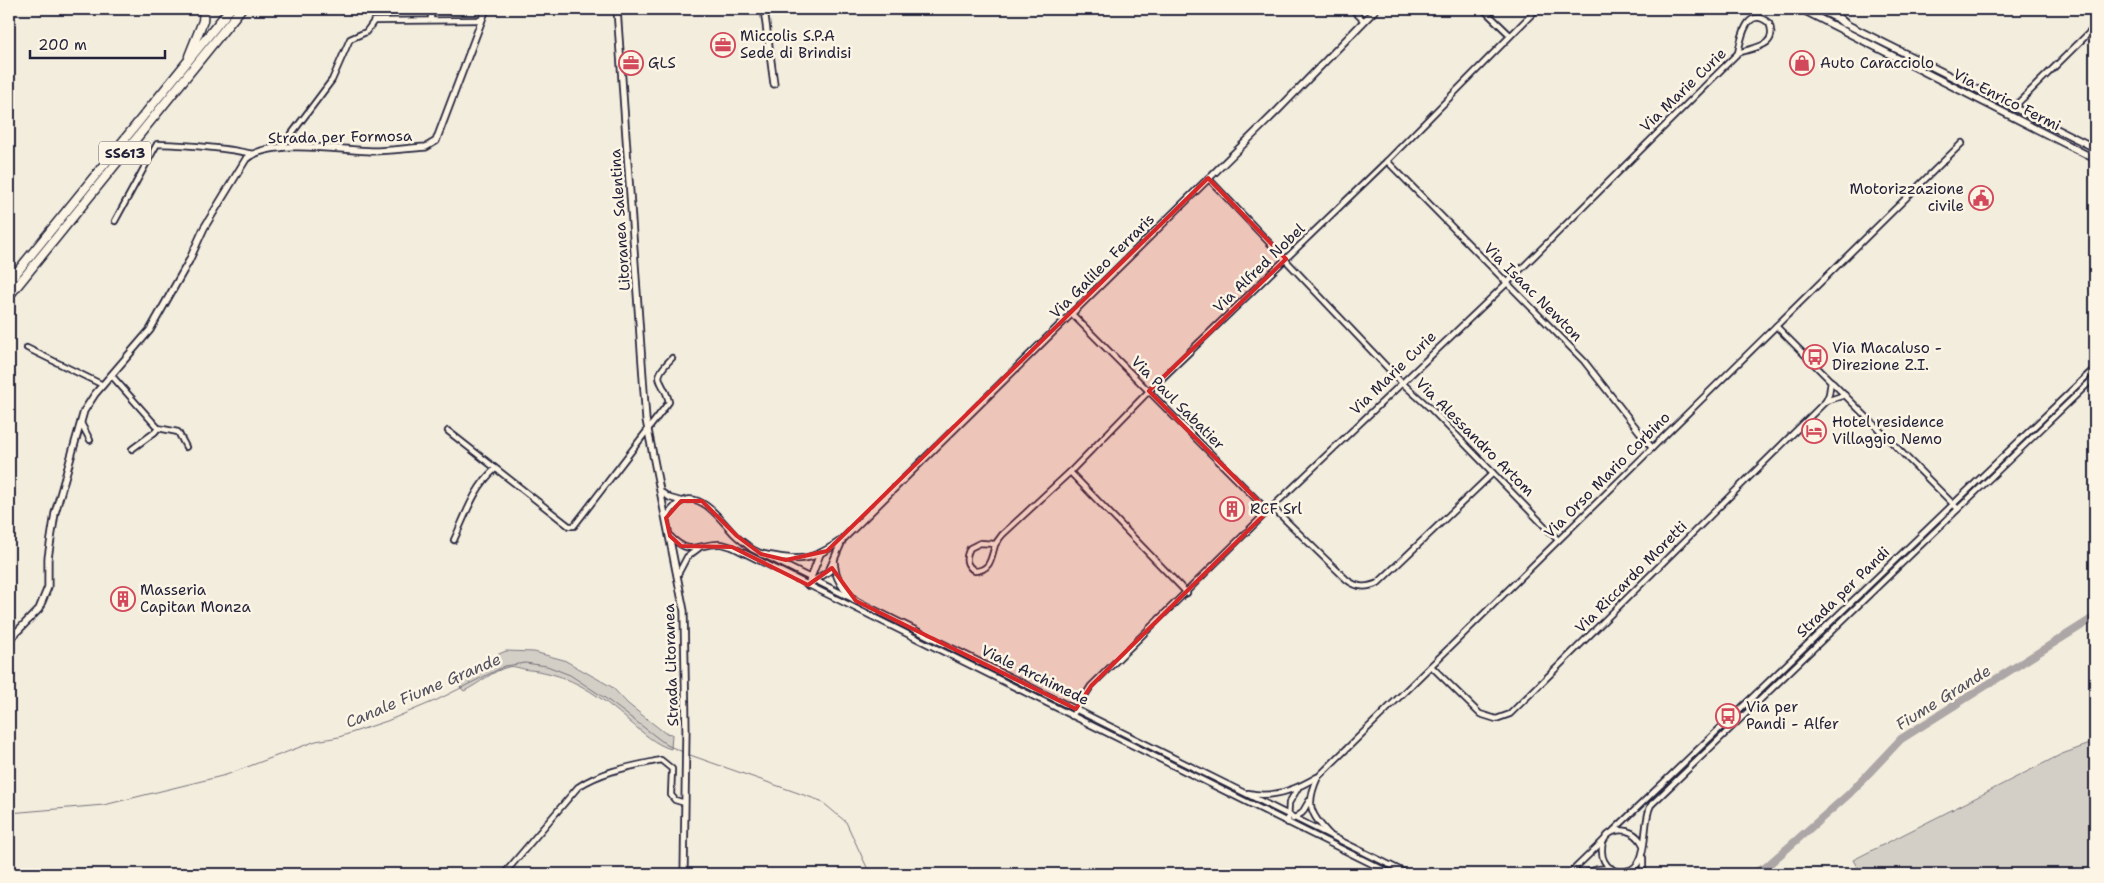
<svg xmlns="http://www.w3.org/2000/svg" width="2104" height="883" viewBox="0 0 2104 883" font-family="'Shantell Sans',sans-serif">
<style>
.green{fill:#d4cfc6;stroke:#7b7880}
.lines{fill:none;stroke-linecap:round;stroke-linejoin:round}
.stream{stroke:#75727b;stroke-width:1}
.river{stroke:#aca7a6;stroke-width:8}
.minor-casing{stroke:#22223b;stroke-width:8}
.tertiary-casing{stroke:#22223b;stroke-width:9}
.secondary-casing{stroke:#22223b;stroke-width:11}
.trunk-casing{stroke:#22223b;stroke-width:11}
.minor{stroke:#fcf5e5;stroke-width:4.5}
.tertiary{stroke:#fcf5e5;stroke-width:5.5}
.secondary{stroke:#fcf5e5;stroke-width:7}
.trunk{stroke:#fcf5e5;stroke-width:8}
.marked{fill:#d62828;fill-opacity:0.2;stroke:#d62828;stroke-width:4;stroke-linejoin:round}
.labels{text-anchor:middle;stroke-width:5;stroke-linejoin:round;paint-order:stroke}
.shield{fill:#fcf5e5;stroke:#63616e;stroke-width:1}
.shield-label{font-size:14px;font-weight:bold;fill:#22223b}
.poi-label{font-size:15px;fill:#22223b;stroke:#fcf5e5;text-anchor:start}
.street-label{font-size:15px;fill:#22223b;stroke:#fcf5e5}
.water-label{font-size:16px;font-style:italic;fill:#525160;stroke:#fcf5e5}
</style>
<rect width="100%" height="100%" fill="#f3edde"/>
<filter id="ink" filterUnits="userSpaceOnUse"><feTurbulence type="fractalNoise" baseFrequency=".02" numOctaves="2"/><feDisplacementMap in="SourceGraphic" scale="10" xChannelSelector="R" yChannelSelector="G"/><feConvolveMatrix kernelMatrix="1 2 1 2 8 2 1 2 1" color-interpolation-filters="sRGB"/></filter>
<g filter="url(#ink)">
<g class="green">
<path d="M 506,651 L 534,652 L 564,660 L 612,687 L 628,704 L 665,733 L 672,734 L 671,749 C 656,745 642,732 630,722 C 600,696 571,674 530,670 C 523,670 515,665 508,667 C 492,671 479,684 464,691 L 460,687 C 471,665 483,661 506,651 Z"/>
<polygon points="2095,741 2095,874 1861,874 1853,860 2062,754 2090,744"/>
</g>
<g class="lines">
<g class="stream">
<polyline points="687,754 821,801 846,822 870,874"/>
<polyline points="9,813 104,805 226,775 316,741 339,737 387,721 437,700 505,666 525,663 547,666 570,675 605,698 667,745 683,752"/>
</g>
<polyline class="river" points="1751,874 1766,867 1849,794 1901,739 2095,617"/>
<defs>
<g id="minor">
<polyline points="431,9 431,19"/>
<polyline points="1352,9 1364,21"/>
<polyline points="1483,9 1510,35"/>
<polyline points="2014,107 2095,27"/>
<polyline points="281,148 332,80 350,39 366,32 374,21 482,20"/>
<polyline points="1387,161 1584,361 1652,448"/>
<polyline points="1208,178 1401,382 1430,408 1558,540"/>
<path d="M 115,221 L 157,144 C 189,145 221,147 253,154"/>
<polyline points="1071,313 1268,511"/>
<polyline points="1776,326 1958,509"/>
<polyline points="27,348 103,385"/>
<polyline points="112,376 158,428 178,432 186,447"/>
<polyline points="1826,401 1829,394 1831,381"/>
<polyline points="81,423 90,440"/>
<path d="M 448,431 L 569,526 L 574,526 L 669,402 C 664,378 648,382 672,358"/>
<polyline points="132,449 155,432 158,428"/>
<polyline points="1070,472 1187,593"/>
<polyline points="660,491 670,498 681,501"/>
<path d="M 1272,507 L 1347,580 C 1358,588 1366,588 1378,583 L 1493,473"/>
<path d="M 666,518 C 690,477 715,513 734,534 C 740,540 746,544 752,549 L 1408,874"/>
<path d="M 670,536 C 692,558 697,543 720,544 C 724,544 728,546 732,547 L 1392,874"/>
<path d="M 454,540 C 466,514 474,488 495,469"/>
<path d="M 995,544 L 980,543 L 970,548 C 965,558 965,565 975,571 C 991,570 991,558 995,545 C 997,541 1000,538 1002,535 L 1070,472 L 1149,391 L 1387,161 L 1537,9"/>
<polyline points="678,574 687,557 699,548"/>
<polyline points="1431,666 1480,714 1496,719 1510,714 1826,401 1845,395"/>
<path d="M 1072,716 L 1091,686 L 1268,511 L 1507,283 L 1738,53 C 1754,47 1779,47 1769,23 C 1747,5 1741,38 1738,53"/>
<path d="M 1248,793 C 1272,799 1297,789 1317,777"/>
<polyline points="1293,819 1302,813 1309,801"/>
<polyline points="1288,823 1289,803 1298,788"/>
<polyline points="1613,831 2095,368"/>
<path d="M 1331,836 C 1310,814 1305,805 1318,777 L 1962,143"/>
<path d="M 1643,845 C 1632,822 1600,827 1602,852 C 1602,859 1606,865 1611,869 C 1615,871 1621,872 1626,871 C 1651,867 1641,823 1651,805 L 2095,377"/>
<polyline points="1643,858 1643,874"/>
<path d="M 504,874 L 578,787 C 602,771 633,766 661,760 L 672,769 L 671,795 L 675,800 L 685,803"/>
<polyline points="1569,874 1603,841"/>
<polyline points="1582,874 1598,869 1611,868"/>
</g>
<g id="tertiary">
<polyline points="617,9 646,420 684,611 686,730 684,874"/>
<polyline points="764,9 774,84"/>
<polyline points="1801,9 2095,159"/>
<polyline points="1818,9 1834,17"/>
<polyline points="1842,22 2095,148"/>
<path d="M 761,554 C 798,561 811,563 843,539 L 1277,111 L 1376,9"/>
<path d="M 834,561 C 835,579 843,589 856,601"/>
<polyline points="808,585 829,571 842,541"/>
<polyline points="808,585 820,554"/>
<path d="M 9,640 L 39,609 L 48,587 L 48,558 L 55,513 L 84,411 L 95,394 L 150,330 L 189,261 L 204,228 L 246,159 C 271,138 339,150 372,151 C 389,151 408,148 426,147 L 436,141 L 486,9"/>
</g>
<g id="secondary">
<polyline points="1710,9 1727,9"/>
<polyline points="1827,9 1844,23"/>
</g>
<g id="trunk">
<polyline points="189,56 203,21 204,9"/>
<polyline points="9,282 230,9"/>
<polyline points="9,296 241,9"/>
</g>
</defs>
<use href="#minor" class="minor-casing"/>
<use href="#tertiary" class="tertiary-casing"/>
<use href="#secondary" class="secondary-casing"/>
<use href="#trunk" class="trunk-casing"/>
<use href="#minor" class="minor"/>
<use href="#tertiary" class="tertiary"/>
<use href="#secondary" class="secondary"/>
<use href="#trunk" class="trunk"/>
</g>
</g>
<path class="marked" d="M 1208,178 L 1286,259 L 1149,391 L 1268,511 L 1091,686 L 1076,709 L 856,601 L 832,568 L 808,585 L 732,547 L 681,546 L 670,536 L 666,518 L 681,501 L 702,501 L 737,536 L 761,554 L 786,560 L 827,551 Z"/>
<defs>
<symbol id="office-ring" viewBox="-11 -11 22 22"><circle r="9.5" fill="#fcf5e5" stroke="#d1495b" stroke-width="1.5"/><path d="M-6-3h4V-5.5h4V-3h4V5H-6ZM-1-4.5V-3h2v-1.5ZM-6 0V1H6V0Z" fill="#d1495b"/></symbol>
<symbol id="shop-ring" viewBox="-11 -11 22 22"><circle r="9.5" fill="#fcf5e5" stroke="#d1495b" stroke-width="1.5"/><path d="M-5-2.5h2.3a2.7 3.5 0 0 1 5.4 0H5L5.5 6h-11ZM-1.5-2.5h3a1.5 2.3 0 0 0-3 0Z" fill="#d1495b"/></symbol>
<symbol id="civic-ring" viewBox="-11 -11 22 22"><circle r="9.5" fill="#fcf5e5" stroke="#d1495b" stroke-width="1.5"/><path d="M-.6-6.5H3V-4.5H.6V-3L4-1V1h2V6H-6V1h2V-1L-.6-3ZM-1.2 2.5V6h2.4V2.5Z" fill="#d1495b"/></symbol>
<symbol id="bus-ring" viewBox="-11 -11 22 22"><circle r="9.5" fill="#fcf5e5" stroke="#d1495b" stroke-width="1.5"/><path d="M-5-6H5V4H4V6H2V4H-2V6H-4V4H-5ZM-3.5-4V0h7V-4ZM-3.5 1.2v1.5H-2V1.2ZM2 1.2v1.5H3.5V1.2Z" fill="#d1495b"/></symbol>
<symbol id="hotel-ring" viewBox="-11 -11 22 22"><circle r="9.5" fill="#fcf5e5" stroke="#d1495b" stroke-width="1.5"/><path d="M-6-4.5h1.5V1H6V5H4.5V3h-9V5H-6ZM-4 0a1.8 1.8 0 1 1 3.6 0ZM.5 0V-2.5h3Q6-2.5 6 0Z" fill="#d1495b"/></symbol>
<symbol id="building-ring" viewBox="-11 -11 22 22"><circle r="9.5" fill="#fcf5e5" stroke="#d1495b" stroke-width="1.5"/><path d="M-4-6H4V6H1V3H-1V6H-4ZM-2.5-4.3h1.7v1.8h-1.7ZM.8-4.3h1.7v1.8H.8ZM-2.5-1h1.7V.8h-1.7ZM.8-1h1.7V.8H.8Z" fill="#d1495b"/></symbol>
</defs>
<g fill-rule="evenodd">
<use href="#office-ring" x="709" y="31" width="28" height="28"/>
<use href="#office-ring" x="617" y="49" width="28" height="28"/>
<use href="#shop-ring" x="1788" y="49" width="28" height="28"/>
<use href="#civic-ring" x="1967" y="184" width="28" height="28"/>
<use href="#bus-ring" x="1801" y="343" width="28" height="28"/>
<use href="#hotel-ring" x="1800" y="417" width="28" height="28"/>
<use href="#building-ring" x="1218" y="495" width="28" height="28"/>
<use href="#building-ring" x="109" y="585" width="28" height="28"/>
<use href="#bus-ring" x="1714" y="702" width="28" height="28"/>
</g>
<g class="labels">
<rect class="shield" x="99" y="141.5" width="52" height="23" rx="4"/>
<g class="shield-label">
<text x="125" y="158">SS613</text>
</g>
<g class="poi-label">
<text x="740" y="41">Miccolis S.P.A<tspan x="740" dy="17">Sede di Brindisi</tspan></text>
<text x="648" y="68">GLS</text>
<text x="1820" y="68">Auto Caracciolo</text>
<text x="1964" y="194" text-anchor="end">Motorizzazione<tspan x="1964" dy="17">civile</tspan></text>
<text x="1832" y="353">Via Macaluso -<tspan x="1832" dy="17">Direzione Z.I.</tspan></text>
<text x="1832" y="427">Hotel residence<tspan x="1832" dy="17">Villaggio Nemo</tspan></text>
<text x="1250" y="514">RCF Srl</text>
<text x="140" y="595">Masseria<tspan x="140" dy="17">Capitan Monza</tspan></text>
<text x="1746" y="712">Via per<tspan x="1746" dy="17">Pandi - Alfer</tspan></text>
</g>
<g class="street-label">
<text transform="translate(1683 90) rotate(-44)" y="5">Via Marie Curie</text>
<text transform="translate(2007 100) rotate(27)" y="5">Via Enrico Fermi</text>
<text transform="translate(340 137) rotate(-1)" y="5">Strada per Formosa</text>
<text transform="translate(620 220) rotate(-94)" y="5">Litoranea Salentina</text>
<text transform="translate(1102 266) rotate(-45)" y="5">Via Galileo Ferraris</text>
<text transform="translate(1259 268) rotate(-44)" y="5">Via Alfred Nobel</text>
<text transform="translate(1533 292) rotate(45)" y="5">Via Isaac Newton</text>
<text transform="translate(1393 373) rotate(-44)" y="5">Via Marie Curie</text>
<text transform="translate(1178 403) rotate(45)" y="5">Via Paul Sabatier</text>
<text transform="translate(1475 437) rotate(45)" y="5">Via Alessandro Artom</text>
<text transform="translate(1607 475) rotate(-45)" y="5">Via Orso Mario Corbino</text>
<text transform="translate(1631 577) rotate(-45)" y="5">Via Riccardo Moretti</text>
<text transform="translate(1843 592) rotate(-44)" y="5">Strada per Pandi</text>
<text transform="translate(671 665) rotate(-92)" y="5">Strada Litoranea</text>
<text transform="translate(1035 675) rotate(26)" y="5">Viale Archimede</text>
</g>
<g class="water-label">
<text transform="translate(423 690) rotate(-23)" y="6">Canale Fiume Grande</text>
<text transform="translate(1943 697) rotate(-32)" y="6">Fiume Grande</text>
</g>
</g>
<rect width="2104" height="883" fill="none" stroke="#fcf5e5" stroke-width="30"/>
<rect x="15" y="15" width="2074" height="853" fill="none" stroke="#22223b" stroke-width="2" filter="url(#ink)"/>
<path d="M30 50v8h135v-8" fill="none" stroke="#22223b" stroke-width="2.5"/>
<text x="38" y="50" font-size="15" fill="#22223b" stroke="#fcf5e5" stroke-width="4" paint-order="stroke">200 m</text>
</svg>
